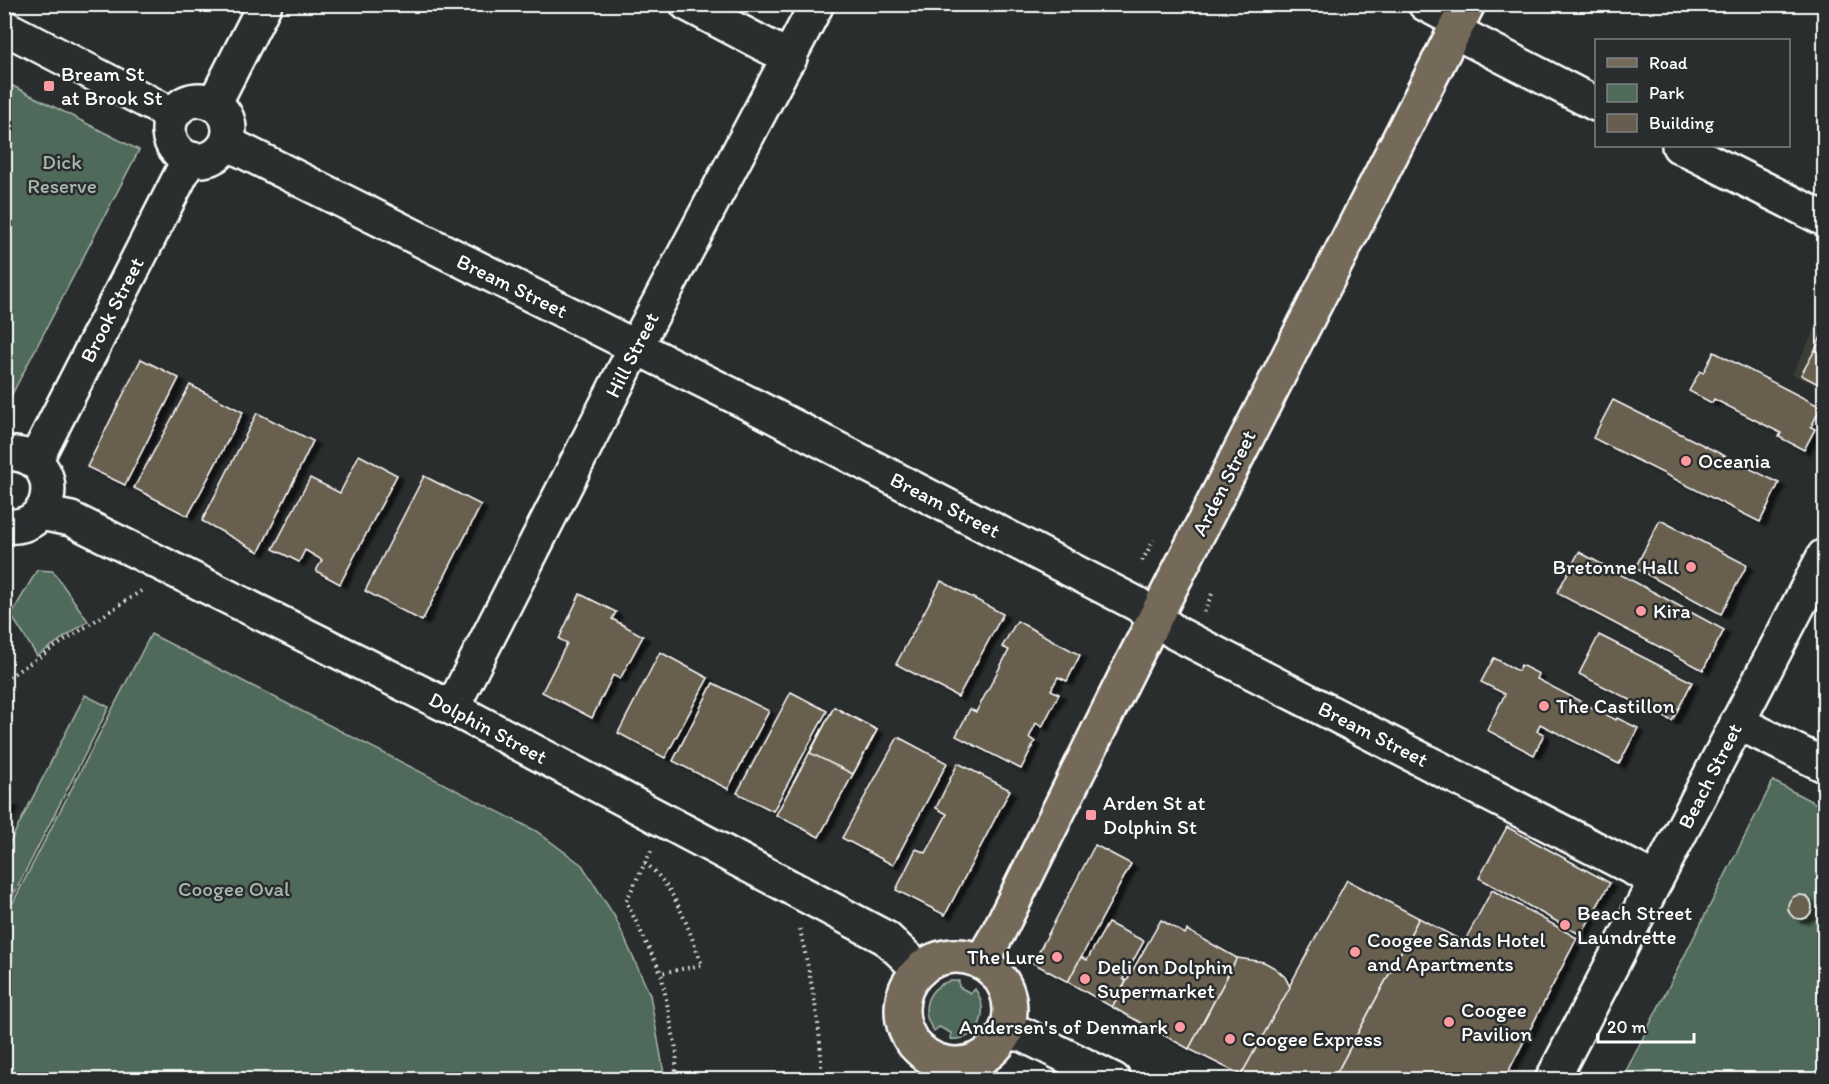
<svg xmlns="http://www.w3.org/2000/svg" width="1829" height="1084" viewBox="0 0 1829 1084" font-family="Itim,sans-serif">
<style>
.built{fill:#3c3c38}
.green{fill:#506b5a;stroke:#a8b5ac;stroke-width:1.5}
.building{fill:#675e4f;stroke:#fff;stroke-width:1.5;filter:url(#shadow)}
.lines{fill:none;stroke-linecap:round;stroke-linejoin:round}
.minor-casing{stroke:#fff;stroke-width:38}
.major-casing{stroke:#fff;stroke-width:38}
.path{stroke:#fff;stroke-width:4;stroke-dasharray:1.5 4.5;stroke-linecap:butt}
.minor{stroke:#2a2d2e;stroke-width:33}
.major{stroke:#746a5a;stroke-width:33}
.poi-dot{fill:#ff9aa2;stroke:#2a2d2e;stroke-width:2}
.labels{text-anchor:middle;stroke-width:5;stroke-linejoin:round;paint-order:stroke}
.poi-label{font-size:21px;fill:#fff;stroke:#2a2d2e;text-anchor:start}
.park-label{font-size:21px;fill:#a8b5ac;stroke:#2a2d2e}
.street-label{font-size:21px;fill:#fff;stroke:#2a2d2e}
</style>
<defs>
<filter id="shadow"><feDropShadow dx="6" dy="4" stdDeviation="1.5" flood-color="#0009"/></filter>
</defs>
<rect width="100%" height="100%" fill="#2a2d2e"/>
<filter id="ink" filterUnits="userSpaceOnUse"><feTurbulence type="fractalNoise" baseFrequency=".0167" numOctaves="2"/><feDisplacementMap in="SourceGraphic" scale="12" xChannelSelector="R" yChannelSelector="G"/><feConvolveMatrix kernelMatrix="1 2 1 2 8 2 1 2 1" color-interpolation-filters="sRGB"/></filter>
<g filter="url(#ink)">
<polygon class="built" points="1824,312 1824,391 1792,374"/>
<g class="green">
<polygon points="5,82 139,150 7,404 5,405"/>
<polygon points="37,570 53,571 88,621 37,656 11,615"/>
<polygon points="151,634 536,831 582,865 615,917 650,995 665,1079 5,1079 5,918"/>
<polygon points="85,695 109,707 5,912 5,852"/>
<polygon points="1773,781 1824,808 1824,1079 1622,1079"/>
<path d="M 949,981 L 959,981 L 959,987 L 971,993 L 975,989 C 991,1011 980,1042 950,1039 L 951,1033 L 939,1027 L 934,1031 C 919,1011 926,989 949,981 Z"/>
</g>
<g class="building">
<polygon points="1824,330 1824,355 1815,350"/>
<polygon points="1815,350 1824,355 1824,387 1801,375"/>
<polygon points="1714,352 1821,407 1811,427 1815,429 1804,450 1779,437 1781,433 1714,399 1712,403 1689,391 1700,371 1703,373"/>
<polygon points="141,359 179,378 125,485 87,467"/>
<polygon points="190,385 243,412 188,516 134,488"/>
<polygon points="1613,400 1779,483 1760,522 1593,438"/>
<polygon points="257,413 313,441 259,552 202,521"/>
<polygon points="359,455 397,475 340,584 316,571 322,560 305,550 299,562 273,549 310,478 340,493"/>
<polygon points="424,476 481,505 422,621 365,591"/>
<polygon points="1660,520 1747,565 1721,614 1635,568"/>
<polygon points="1579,552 1724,630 1703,670 1557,593"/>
<polygon points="941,581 1003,614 958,697 896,664"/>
<polygon points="580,594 616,612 612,619 643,636 620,679 613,675 592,718 542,692 567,643 559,639"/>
<polygon points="1017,621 1080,655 1067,681 1058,677 1051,690 1059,694 1042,727 1036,723 1029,738 1035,741 1021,769 956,736 970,709 976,712 1009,650 1002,647"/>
<polygon points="1599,635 1692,682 1672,721 1579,674"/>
<polygon points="660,652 708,678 665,758 618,733"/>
<polygon points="1494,658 1518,671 1521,665 1539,674 1537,679 1616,720 1617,718 1638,728 1619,764 1540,724 1537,731 1544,734 1534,755 1487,730 1505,694 1481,682"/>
<polygon points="713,683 769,711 728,789 673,761"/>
<polygon points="791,692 827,711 773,811 737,793"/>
<polygon points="834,707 877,730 819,837 776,815"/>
<polygon points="834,707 877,730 853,774 810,753"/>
<polygon points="898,737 947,763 893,865 842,838"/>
<polygon points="958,763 1010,790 945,915 896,890 916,849 926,853 947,814 936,808"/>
<polygon points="4,800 13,804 4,821"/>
<polygon points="1507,827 1610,883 1581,935 1479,878"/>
<polygon points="1095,845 1131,864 1068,982 1033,963"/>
<polygon points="1347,880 1419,918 1333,1080 1250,1080 1241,1075"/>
<polygon points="1492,890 1577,938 1504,1080 1333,1080 1419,918 1464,942"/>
<circle cx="1800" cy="907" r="12"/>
<polygon points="1161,920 1185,934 1187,930 1237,958 1189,1049 1112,1007"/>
<polygon points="1108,923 1144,941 1123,979 1126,981 1112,1007 1068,982 1081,957 1087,960"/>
<polygon points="1237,958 1264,962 1275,968 1285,977 1290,987 1241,1075 1189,1049"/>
</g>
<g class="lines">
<defs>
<g id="minor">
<polyline points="687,4 790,58"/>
<polyline points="1425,4 1459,22"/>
<polyline points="4,27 173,115"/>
<polyline points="1454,31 1596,104"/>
<circle cx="199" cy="130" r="30"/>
<polyline points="214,104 265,4"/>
<polyline points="227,143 756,407 1137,604 1176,633 1656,880"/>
<polyline points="1679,146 1824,219"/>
<path d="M 4,454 C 63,448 62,532 4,526"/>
<polyline points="35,461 189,159"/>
<polyline points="41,513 71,519 452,708 886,938 920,970"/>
<polyline points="452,708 646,327 817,4"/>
<polyline points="1737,722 1824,765"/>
<polyline points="1005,1032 1024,1035 1114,1080"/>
<polyline points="1552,1080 1824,556"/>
</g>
<g id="major">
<circle cx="956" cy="1010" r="54"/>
<polyline points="981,962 998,933 1131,665 1468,4"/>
</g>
</defs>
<use href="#minor" class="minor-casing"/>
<use href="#major" class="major-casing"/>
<g class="path">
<polyline points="1142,561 1154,540"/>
<polyline points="1204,612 1212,594"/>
<polyline points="4,680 141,591"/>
<polyline points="651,851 626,901 661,973 677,1054 675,1080"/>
<path d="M 645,863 C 676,887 689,930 702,965 L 661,973"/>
<path d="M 800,929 C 810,978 823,1029 821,1080"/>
</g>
<use href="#minor" class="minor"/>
<use href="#major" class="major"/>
</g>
</g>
<g class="poi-dot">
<rect x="43" y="80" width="12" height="12" rx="3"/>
<circle cx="1686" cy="461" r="6"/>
<circle cx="1691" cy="567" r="6"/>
<circle cx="1641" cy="611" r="6"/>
<circle cx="1544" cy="706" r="6"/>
<rect x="1085" y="809" width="12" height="12" rx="3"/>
<circle cx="1565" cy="925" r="6"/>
<circle cx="1355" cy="952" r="6"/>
<circle cx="1057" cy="957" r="6"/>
<circle cx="1085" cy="979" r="6"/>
<circle cx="1449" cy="1022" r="6"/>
<circle cx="1180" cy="1027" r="6"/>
<circle cx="1230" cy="1039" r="6"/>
</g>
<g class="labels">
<g class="poi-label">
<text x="61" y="81">Bream St<tspan x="61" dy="24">at Brook St</tspan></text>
<text x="1698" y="468">Oceania</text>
<text x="1679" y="574" text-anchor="end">Bretonne Hall</text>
<text x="1653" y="618">Kira</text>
<text x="1556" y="713">The Castillon</text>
<text x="1103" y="810">Arden St at<tspan x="1103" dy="24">Dolphin St</tspan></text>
<text x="1577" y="920">Beach Street<tspan x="1577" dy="24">Laundrette</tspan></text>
<text x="1367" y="947">Coogee Sands Hotel<tspan x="1367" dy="24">and Apartments</tspan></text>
<text x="1045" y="964" text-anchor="end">The Lure</text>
<text x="1097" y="974">Deli on Dolphin<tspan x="1097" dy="24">Supermarket</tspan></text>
<text x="1461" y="1017">Coogee<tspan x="1461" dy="24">Pavilion</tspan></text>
<text x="1168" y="1034" text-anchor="end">Andersen's of Denmark</text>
<text x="1242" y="1046">Coogee Express</text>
</g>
<g class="park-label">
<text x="62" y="169">Dick<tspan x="62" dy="24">Reserve</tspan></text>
<text x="234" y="896">Coogee Oval</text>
</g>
<g class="street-label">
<text transform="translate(512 286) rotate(26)" y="7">Bream Street</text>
<text transform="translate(112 310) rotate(-63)" y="7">Brook Street</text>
<text transform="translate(632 355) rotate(-63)" y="7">Hill Street</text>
<text transform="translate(1224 483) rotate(-63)" y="7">Arden Street</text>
<text transform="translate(945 505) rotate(27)" y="7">Bream Street</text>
<text transform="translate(488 728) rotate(28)" y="7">Dolphin Street</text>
<text transform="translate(1373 734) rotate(27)" y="7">Bream Street</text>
<text transform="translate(1710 776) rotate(-63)" y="7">Beach Street</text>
</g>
</g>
<rect width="1829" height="1084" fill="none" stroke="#2a2d2e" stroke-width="24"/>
<rect x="12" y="12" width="1805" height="1060" fill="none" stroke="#fff" stroke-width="2" filter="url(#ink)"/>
<rect x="1595" y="39" width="195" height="108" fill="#2a2d2e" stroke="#7f8182" stroke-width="1.5"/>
<rect x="1607" y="58" width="30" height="9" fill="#746a5a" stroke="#7f8182" stroke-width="1.5"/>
<text x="1649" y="69" font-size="18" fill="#ffffff">Road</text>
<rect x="1607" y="84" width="30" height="18" fill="#506b5a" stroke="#7f8182" stroke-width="1.5"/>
<text x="1649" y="99" font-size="18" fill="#ffffff">Park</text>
<rect x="1607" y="114" width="30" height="18" fill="#675e4f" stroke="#7f8182" stroke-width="1.5"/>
<text x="1649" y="129" font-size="18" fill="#ffffff">Building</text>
<path d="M1598 1033v9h96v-9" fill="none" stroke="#ffffff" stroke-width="3"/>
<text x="1607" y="1033" font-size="18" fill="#ffffff" stroke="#2a2d2e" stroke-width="4.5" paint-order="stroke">20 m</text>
</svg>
